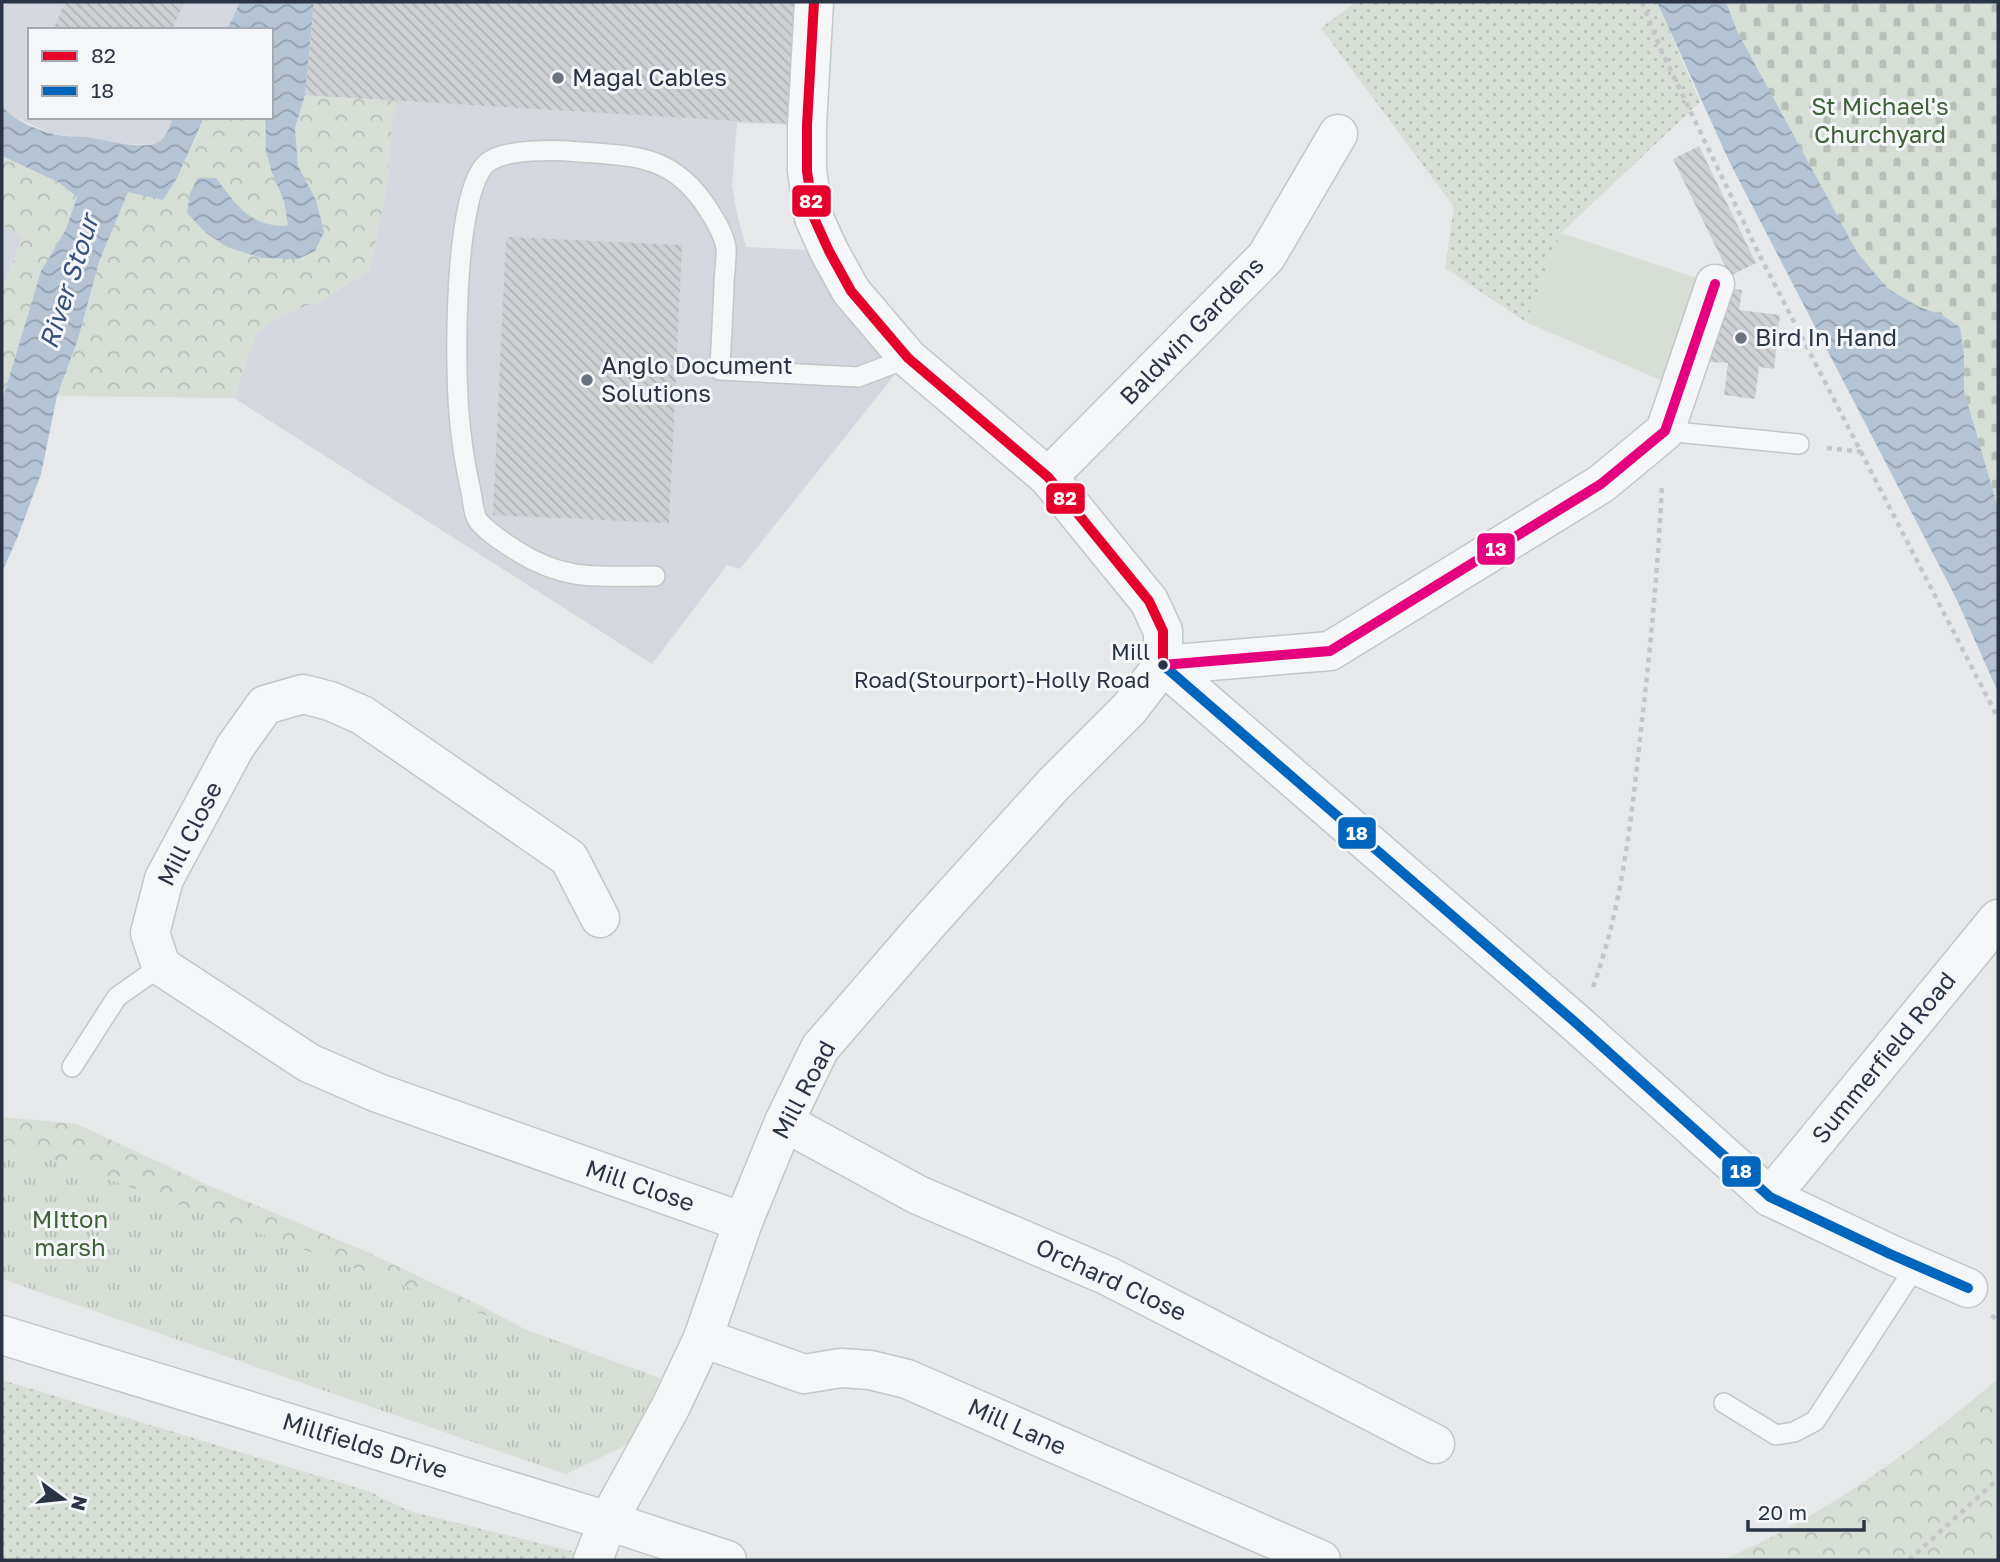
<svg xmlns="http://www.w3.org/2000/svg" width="2000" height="1562" viewBox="0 0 2000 1562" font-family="'Golos Text',sans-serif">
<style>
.built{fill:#d4d7dd}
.grass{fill:url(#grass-dots)}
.forest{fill:url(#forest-crowns)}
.cemetery{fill:url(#cemetery-stones)}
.park{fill:url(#park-tufts)}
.garden{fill:#d6ded6}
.water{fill:url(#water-waves)}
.building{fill:url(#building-back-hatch)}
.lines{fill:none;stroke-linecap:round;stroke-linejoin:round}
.service-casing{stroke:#c4c6c8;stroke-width:22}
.minor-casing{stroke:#c4c6c8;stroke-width:41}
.tertiary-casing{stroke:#c4c6c8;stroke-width:41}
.path{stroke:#c5c6ca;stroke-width:4.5;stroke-dasharray:5 5;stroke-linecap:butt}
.service{stroke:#f5f6f7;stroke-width:19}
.minor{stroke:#f5f6f7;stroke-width:38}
.tertiary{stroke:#f5f6f7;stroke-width:38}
.bus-1-casing{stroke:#f4f6f9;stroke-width:16}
.bus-2-casing{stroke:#f4f6f9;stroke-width:16}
.bus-3-casing{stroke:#f4f6f9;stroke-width:16}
.bus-1{stroke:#e4002b;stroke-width:10}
.bus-2{stroke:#0065bd;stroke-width:10}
.bus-3{stroke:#e5007d;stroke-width:10}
.poi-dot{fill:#6c737f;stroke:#f4f6f9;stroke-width:2.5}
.bus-dot{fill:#2b3445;stroke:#f4f6f9;stroke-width:2.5}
.labels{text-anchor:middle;stroke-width:6;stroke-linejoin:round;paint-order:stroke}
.bus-label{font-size:22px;fill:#2b3445;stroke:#f4f6f9;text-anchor:end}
.poi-label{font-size:24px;fill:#2b3445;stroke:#f4f6f9;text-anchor:start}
.park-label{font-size:24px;fill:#3f6138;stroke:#f4f6f9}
.street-label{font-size:24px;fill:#2b3445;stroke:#f4f6f9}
.water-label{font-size:26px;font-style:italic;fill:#34527a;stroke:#f4f6f9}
.line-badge{stroke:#f4f6f9;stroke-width:2.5}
.badge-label{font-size:19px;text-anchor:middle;font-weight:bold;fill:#fff}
</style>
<defs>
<pattern id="grass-dots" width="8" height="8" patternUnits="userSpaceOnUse" patternTransform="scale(1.75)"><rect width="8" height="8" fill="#d6ded6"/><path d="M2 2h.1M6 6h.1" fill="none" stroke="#b8bfb9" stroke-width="1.8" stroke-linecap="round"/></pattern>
<pattern id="forest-crowns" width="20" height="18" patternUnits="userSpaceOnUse" patternTransform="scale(1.75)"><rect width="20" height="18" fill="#d6ded6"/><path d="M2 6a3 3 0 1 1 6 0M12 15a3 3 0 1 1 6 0" fill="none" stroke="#b8bfb9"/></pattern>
<pattern id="cemetery-stones" width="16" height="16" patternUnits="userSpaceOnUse" patternTransform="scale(1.75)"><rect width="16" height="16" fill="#d6ded6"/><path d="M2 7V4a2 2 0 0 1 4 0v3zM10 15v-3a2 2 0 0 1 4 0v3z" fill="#b8bfb9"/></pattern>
<pattern id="park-tufts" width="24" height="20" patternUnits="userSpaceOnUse" patternTransform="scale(1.75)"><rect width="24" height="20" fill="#d6ded6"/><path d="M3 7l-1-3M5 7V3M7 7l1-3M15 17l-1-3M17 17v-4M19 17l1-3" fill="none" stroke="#b8bfb9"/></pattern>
<pattern id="water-waves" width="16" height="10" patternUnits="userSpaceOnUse" patternTransform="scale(1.75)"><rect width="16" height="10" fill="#b4c4d5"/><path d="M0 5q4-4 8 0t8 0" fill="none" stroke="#93a0af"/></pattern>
<pattern id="building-back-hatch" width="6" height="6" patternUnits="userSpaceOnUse" patternTransform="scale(1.75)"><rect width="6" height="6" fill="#ced0d3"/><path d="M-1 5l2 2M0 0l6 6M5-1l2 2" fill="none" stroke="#b1b3b6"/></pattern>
</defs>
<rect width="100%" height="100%" fill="#e6e8ea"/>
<g class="built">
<polygon points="2,2 240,2 227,30 30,30 30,117 173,117 171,126 160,142 147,145 111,143 89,138 52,134 9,115 2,106"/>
<polygon points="314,2 814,2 807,125 737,123 732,185 737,214 746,247 829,251 908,358 740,569 727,565 652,664 234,398 256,333 284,314 320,301 370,270 388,178 392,119 305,95"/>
<polygon points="2,225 23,236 2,291"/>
</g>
<g class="grass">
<polygon points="1356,2 1657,2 1700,102 1561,233 1526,322 1445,268 1454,207 1321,28"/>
<polygon points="2,1380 368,1491 409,1511 595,1557 593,1560 2,1560"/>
</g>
<g class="forest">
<path d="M 305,95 L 398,101 L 392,119 L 388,178 L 370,270 L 320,301 L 284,314 L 256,333 L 234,398 L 57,396 L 78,339 L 99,262 L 128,192 L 177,178 L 204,117 L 265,117 L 264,132 L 272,173 L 284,201 L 288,227 C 248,227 237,207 215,178 L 262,258 L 316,200 L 298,166 L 295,128 Z"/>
<polygon points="2,156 58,182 77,197 66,229 41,271 2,401 2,291 23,237 2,225"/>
<polygon points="2,1117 77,1124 210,1186 365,1251 483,1307 671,1406 611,1437 2,1246"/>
<path d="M 1998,1379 L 1998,1560 L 1722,1560 C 1824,1517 1914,1450 1998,1379 Z"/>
</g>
<polygon class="cemetery" points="1689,2 1998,2 1998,624"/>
<polygon class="park" points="2,1141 660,1378 633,1442 566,1474 2,1279"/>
<polygon class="garden" points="1561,233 1715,284 1679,388 1526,322"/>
<g class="water">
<path d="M 240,2 L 314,2 L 305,95 L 295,128 L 298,166 L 316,200 L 324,232 L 315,251 L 298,259 L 262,258 L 227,247 L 206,233 L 187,213 L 190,193 L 198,178 L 216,178 C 237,206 250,227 288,226 L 284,201 L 272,173 L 266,151 L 265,117 L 271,117 L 271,30 L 269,30 L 269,27 L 256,30 L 227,30 Z"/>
<polygon points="1657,2 1726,2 1737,31 1857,252 1887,288 1919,307 1942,315 1960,327 1964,356 1964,391 1998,508 1998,692 1956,598 1730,163"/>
<path d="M 2,106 C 12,119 36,130 53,134 C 63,137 75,136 86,137 C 103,139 145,152 160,141 C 167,135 171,125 173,117 L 204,117 L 177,178 L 163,200 L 128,192 L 99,262 L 78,339 L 57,396 L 41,474 L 18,536 L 2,572 L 2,401 L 41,271 L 66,229 L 77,197 L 58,182 L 2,156 Z"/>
</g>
<g class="building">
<polygon points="65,2 184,2 172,30 53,30"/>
<polygon points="314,2 814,2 807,125 305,95"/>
<polygon points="1699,146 1756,263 1730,276 1673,159"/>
<polygon points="506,237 682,245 669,523 493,515"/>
<polygon points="1722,287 1742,290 1739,310 1780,315 1774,369 1759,367 1755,399 1724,395 1728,363 1697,361"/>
</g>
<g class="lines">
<defs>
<g id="service">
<polyline points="1665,431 1799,444"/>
<path d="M 655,576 C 599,576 566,582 517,551 C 503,542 490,534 479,522 C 473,514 473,501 471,492 C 465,465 461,440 459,413 C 455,367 453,192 487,163 C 505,148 557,150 580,152 C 638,156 674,156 708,209 C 715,220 724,234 726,248 C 727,259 724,273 724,285 C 723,313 721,341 720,370 L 858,377 L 908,358"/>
<polyline points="72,1067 117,997 161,966"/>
<polyline points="1724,1403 1776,1435 1794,1432 1815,1421 1916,1266"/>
</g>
<g id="minor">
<polyline points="814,2 807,125 807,171 814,218 829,251 851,291 908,358 1048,477 1149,601 1163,631 1163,665"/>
<polyline points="1048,477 1266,257 1338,134"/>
<polyline points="1163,665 1576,1023 1770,1197 1890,1254 1968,1288"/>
<polyline points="1163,665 1330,651 1601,484 1665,431 1715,284"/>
<polyline points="600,918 569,858 362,715 330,701 303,694 265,705 235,747 164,879 150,933 161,966 309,1063 378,1093 743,1222"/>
<polyline points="784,1122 918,1195 1108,1276 1435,1444"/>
<polyline points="1770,1197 1998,919"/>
<polyline points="703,1338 804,1374 841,1368 870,1370 907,1379 1321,1560"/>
<polyline points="593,1560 608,1521 671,1406 703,1338 743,1222 784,1122 820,1048 930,921 1053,785 1129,709 1163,665"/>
</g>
<polyline id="tertiary" points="2,1335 608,1521 727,1560"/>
</defs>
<use href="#service" class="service-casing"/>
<use href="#minor" class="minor-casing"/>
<use href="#tertiary" class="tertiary-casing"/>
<g class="path">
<polyline points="1642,2 1661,50 1758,252 1998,718"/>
<polyline points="1827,448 1863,452"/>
<path d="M 1593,987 C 1622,907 1631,822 1640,738 C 1650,653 1658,569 1662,484"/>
<polyline points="1992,1315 1998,1323"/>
<polyline points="1909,1560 1998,1479"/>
</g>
<use href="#service" class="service"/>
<use href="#minor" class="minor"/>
<use href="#tertiary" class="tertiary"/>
<defs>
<polyline id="bus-1" points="814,2 807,125 807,171 814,218 829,251 851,291 908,358 1048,477 1149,601 1163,631 1163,665"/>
<polyline id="bus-2" points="1163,665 1576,1023 1770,1197 1890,1254 1968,1288"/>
<polyline id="bus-3" points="1163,665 1330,651 1601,484 1665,431 1715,284"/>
</defs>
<use href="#bus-1" class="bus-1-casing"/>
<use href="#bus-2" class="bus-2-casing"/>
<use href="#bus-3" class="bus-3-casing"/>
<use href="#bus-1" class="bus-1"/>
<use href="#bus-2" class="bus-2"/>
<use href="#bus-3" class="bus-3"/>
</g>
<g class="poi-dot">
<circle cx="558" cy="78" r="7"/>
<circle cx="1741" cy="338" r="7"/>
<circle cx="587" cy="380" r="7"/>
</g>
<circle class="bus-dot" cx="1163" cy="665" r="6"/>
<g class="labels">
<g class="bus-label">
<text x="1150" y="660">Mill<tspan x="1150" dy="28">Road(Stourport)-Holly Road</tspan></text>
</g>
<g class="poi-label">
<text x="572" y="86">Magal Cables</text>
<text x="1755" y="346">Bird In Hand</text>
<text x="601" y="374">Anglo Document<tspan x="601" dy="28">Solutions</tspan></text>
</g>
<g class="park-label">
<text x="1880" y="115">St Michael's<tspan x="1880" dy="28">Churchyard</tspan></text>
<text x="70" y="1228">MItton<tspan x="70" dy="28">marsh</tspan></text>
</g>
<g class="street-label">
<text transform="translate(1192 331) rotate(-46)" y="8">Baldwin Gardens</text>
<text transform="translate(190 834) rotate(-63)" y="8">Mill Close</text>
<text transform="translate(1884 1058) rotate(-51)" y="8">Summerfield Road</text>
<text transform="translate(804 1090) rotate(-62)" y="8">Mill Road</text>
<text transform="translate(640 1186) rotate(19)" y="8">Mill Close</text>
<text transform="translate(1111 1280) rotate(25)" y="8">Orchard Close</text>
<text transform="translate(1017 1427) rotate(24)" y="8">Mill Lane</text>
<text transform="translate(365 1446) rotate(17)" y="8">Millfields Drive</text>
</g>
<g class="water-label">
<text transform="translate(69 282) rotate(-72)" y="9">River Stour</text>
</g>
</g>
<g class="line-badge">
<rect x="791" y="184" width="41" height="34" rx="7" fill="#e4002b"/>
<rect x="1045" y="482" width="41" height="33" rx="7" fill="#e4002b"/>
<rect x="1476" y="532" width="40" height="34" rx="7" fill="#e5007d"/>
<rect x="1337" y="816" width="40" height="34" rx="7" fill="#0065bd"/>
<rect x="1721" y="1155" width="41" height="33" rx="7" fill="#0065bd"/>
</g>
<g class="badge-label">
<text x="811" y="208">82</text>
<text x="1065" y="505">82</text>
<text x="1496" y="556">13</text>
<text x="1357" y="840">18</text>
<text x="1741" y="1178">18</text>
</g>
<rect width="2000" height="1562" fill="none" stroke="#2b3445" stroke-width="7"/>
<rect x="28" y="28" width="245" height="91" fill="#f4f6f9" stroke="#a4a8b1" stroke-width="2"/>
<rect x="42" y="51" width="35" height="10" fill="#e4002b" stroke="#a4a8b1" stroke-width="2"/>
<text x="91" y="63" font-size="21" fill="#2b3445">82</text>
<rect x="42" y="86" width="35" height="10" fill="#0065bd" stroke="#a4a8b1" stroke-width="2"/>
<text x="91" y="98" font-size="21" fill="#2b3445">18</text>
<g transform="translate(63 1499) rotate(105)" stroke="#f4f6f9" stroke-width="5" paint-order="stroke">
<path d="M0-5L12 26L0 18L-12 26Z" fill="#2b3445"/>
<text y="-10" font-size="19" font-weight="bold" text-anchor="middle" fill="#2b3445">N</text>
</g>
<path d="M1748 1520v10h116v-10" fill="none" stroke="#2b3445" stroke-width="3.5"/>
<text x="1758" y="1520" font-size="21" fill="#2b3445" stroke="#f4f6f9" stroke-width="5" paint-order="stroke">20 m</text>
</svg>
